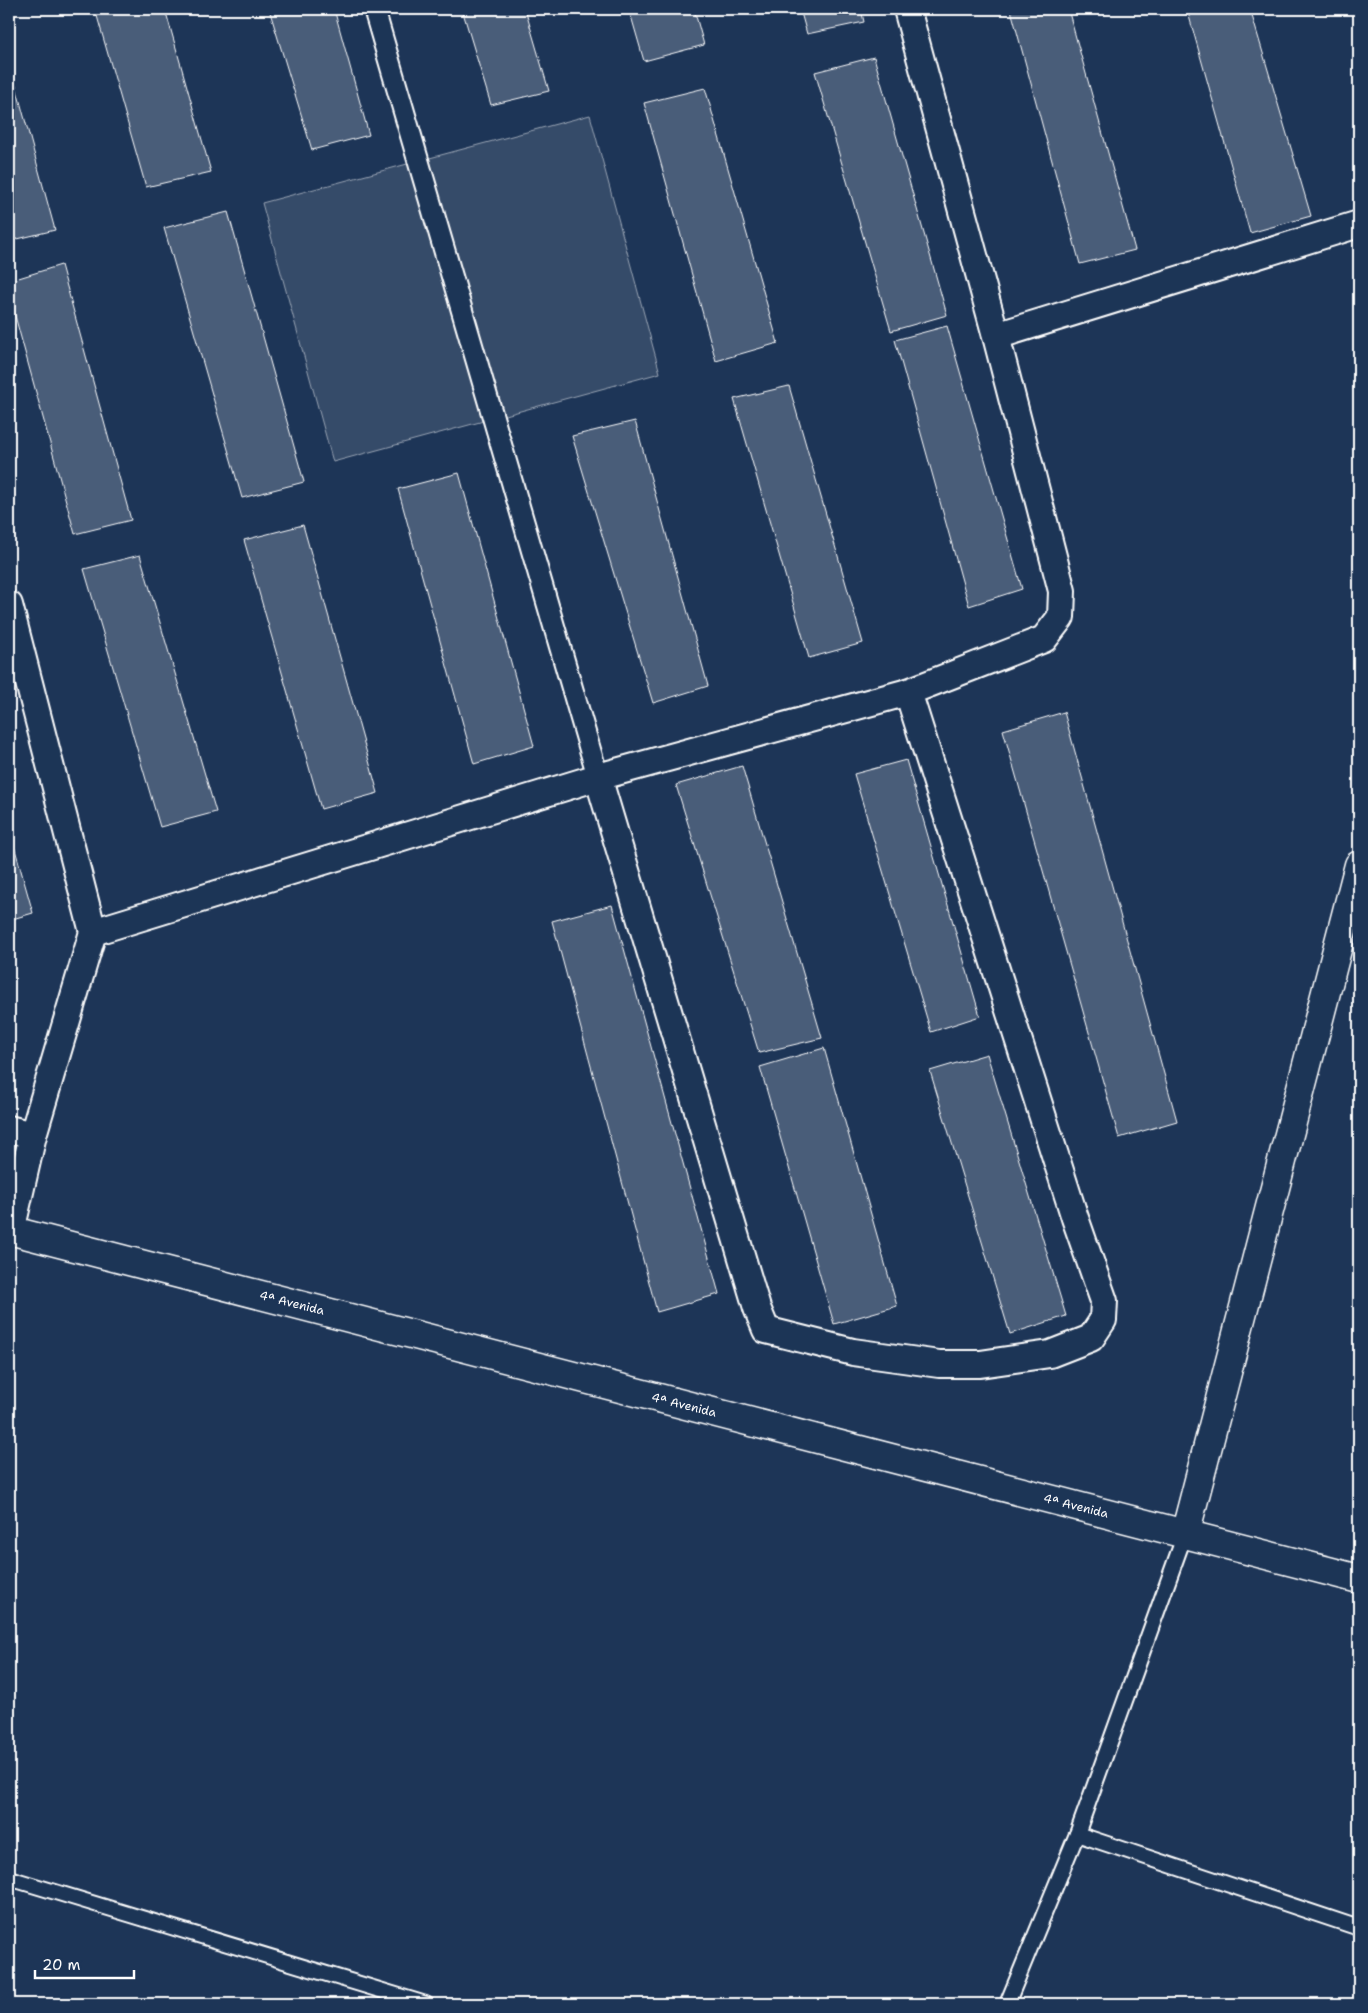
<svg xmlns="http://www.w3.org/2000/svg" width="1368" height="2013" viewBox="0 0 1368 2013" font-family="'Shantell Sans',sans-serif">
<style>
.green{fill:#364b69;stroke:#9aa5b4}
.building{fill:#4a5d79;stroke:#fff}
.lines{fill:none;stroke-linecap:round;stroke-linejoin:round}
.service-casing{stroke:#fff;stroke-width:18}
.pedestrian-casing{stroke:#fff;stroke-width:24}
.minor-casing{stroke:#fff;stroke-width:30}
.tertiary-casing{stroke:#fff;stroke-width:31}
.service{stroke:#1d3557;stroke-width:14}
.pedestrian{stroke:#1d3557;stroke-width:20}
.minor{stroke:#1d3557;stroke-width:26}
.tertiary{stroke:#1d3557;stroke-width:28}
.labels{text-anchor:middle;stroke-width:4;stroke-linejoin:round;paint-order:stroke}
.street-label{font-size:12px;fill:#fff;stroke:#1d3557}
</style>
<rect width="100%" height="100%" fill="#1d3557"/>
<filter id="ink" filterUnits="userSpaceOnUse"><feTurbulence type="fractalNoise" baseFrequency=".02" numOctaves="2"/><feDisplacementMap in="SourceGraphic" scale="10" xChannelSelector="R" yChannelSelector="G"/><feConvolveMatrix kernelMatrix="1 2 1 2 8 2 1 2 1" color-interpolation-filters="sRGB"/></filter>
<g filter="url(#ink)">
<polygon class="green" points="590,115 660,373 333,462 262,203"/>
<g class="building">
<polygon points="95,9 165,9 211,172 146,187"/>
<polygon points="269,9 334,9 369,135 312,150"/>
<polygon points="462,9 525,9 549,91 491,105"/>
<polygon points="629,9 694,9 704,45 644,61"/>
<polygon points="800,9 861,9 864,22 807,34"/>
<polygon points="1019,9 1068,9 1135,250 1080,264 1011,10"/>
<polygon points="1187,9 1250,9 1311,216 1250,233"/>
<polygon points="874,57 947,315 891,331 815,72"/>
<polygon points="9,61 55,230 9,241"/>
<polygon points="705,88 778,343 716,361 644,103"/>
<polygon points="228,212 304,482 242,498 164,228"/>
<polygon points="61,265 131,520 75,534 9,294 9,281"/>
<polygon points="947,326 1022,589 969,606 895,340"/>
<polygon points="789,386 863,643 809,658 734,399"/>
<polygon points="635,421 708,686 653,703 572,436"/>
<polygon points="459,473 534,746 474,764 398,489"/>
<polygon points="303,525 378,793 321,809 244,540"/>
<polygon points="140,555 216,812 160,827 84,569"/>
<polygon points="1064,712 1177,1121 1119,1138 1003,730"/>
<polygon points="906,760 980,1016 931,1032 854,774"/>
<polygon points="742,766 822,1038 759,1053 676,785"/>
<polygon points="9,828 33,913 9,920"/>
<polygon points="612,905 719,1294 657,1312 552,921"/>
<polygon points="824,1048 897,1306 834,1324 760,1067"/>
<polygon points="987,1054 1066,1316 1010,1334 930,1071"/>
</g>
<g class="lines">
<defs>
<g id="service">
<polyline points="1077,1834 1359,1928"/>
<polyline points="9,1878 426,2004"/>
<polyline points="1007,2004 1077,1834 1185,1534"/>
</g>
<polyline id="pedestrian" points="374,9 598,777"/>
<g id="minor">
<polyline points="996,336 1359,224"/>
<polyline points="9,605 93,932 33,1135 11,1231"/>
<polyline points="598,777 757,1308 766,1330 853,1352 939,1364 980,1364 1050,1354 1091,1338 1103,1320 1104,1301 1075,1218 908,692"/>
<polyline points="93,932 598,777 908,692 1044,639 1061,617 1062,591 996,336 907,9"/>
<polyline points="9,1129 33,1135"/>
</g>
<g id="tertiary">
<polyline points="9,1230 1359,1579"/>
<polyline points="1185,1534 1359,865"/>
</g>
</defs>
<use href="#service" class="service-casing"/>
<use href="#pedestrian" class="pedestrian-casing"/>
<use href="#minor" class="minor-casing"/>
<use href="#tertiary" class="tertiary-casing"/>
<use href="#service" class="service"/>
<use href="#pedestrian" class="pedestrian"/>
<use href="#minor" class="minor"/>
<use href="#tertiary" class="tertiary"/>
</g>
</g>
<g class="labels">
<g class="street-label">
<text transform="translate(292 1303) rotate(14)" y="4">4ª Avenida</text>
<text transform="translate(684 1405) rotate(14)" y="4">4ª Avenida</text>
<text transform="translate(1076 1506) rotate(14)" y="4">4ª Avenida</text>
</g>
</g>
<rect width="1368" height="2013" fill="none" stroke="#1d3557" stroke-width="30"/>
<rect x="15" y="15" width="1338" height="1983" fill="none" stroke="#fff" stroke-width="2" filter="url(#ink)"/>
<path d="M35 1970v8h99v-8" fill="none" stroke="#ffffff" stroke-width="2.5"/>
<text x="42" y="1970" font-size="15" fill="#ffffff" stroke="#1d3557" stroke-width="4" paint-order="stroke">20 m</text>
</svg>
